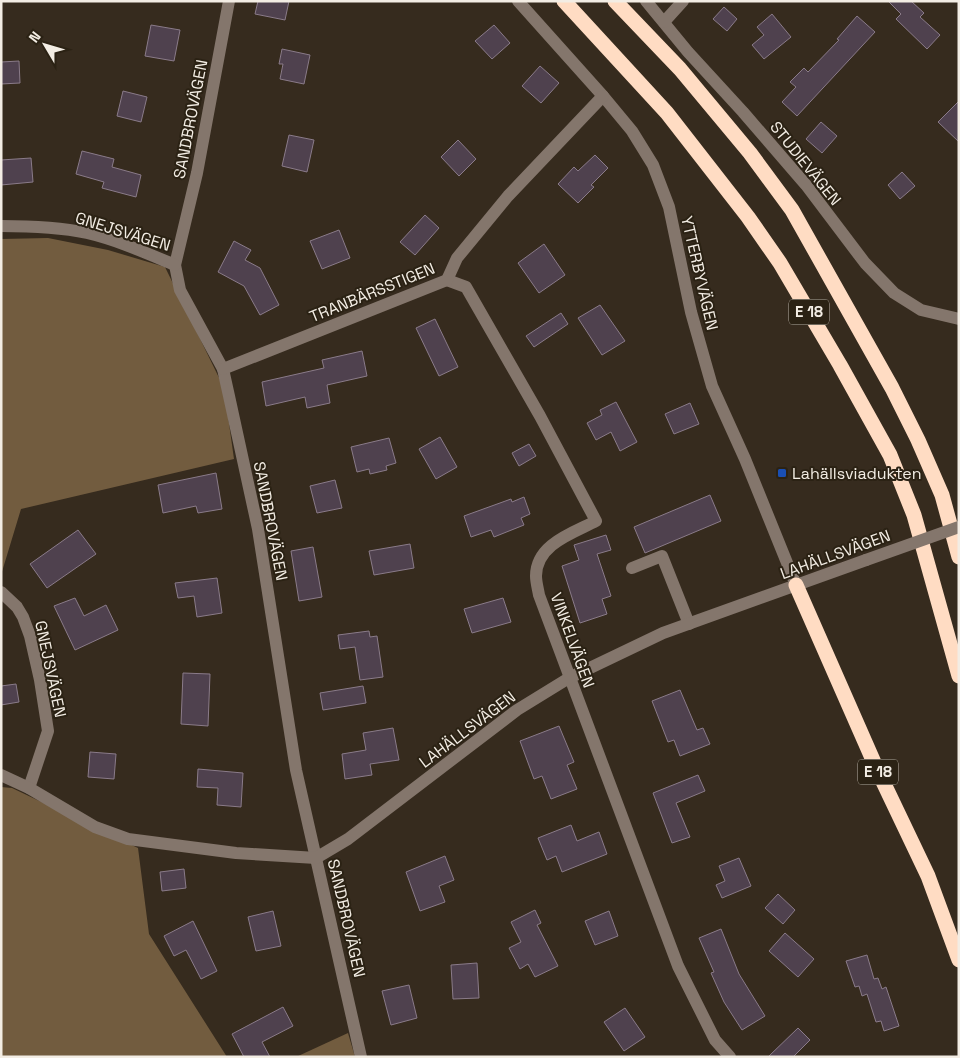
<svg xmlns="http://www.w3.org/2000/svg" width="960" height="1058" viewBox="0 0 960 1058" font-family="'Space Grotesk',sans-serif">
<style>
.forest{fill:#725c3f}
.building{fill:#4f414e;stroke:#8a7b89}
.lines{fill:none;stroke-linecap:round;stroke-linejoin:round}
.minor{stroke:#84766c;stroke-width:12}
.highway{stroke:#ffdcc3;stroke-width:15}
.minor-bridge{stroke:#84766c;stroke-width:12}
.transit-dot{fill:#1a4fb4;stroke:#2b2214;stroke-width:2}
.labels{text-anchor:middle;stroke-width:4;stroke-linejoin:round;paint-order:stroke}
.shield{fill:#2b2214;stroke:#b7b0a6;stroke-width:1}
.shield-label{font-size:15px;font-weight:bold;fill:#f3ede4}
.street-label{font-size:16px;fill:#f3ede4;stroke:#2b2214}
.poi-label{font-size:16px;fill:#f3ede4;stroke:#2b2214;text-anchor:start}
</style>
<rect width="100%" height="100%" fill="#362b1e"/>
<g class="forest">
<polygon points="48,238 108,250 165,267 224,388 234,459 21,509 1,575 1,239"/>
<polygon points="1,787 12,788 138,848 149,934 227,1057 1,1057"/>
<polygon points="348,1033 355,1057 296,1057"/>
</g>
<g class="building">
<polygon points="258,1 289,1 285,20 255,14"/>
<polygon points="888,1 911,1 924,13 920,17 940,35 927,49 896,19 901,14"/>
<polygon points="724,7 737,19 727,31 713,19"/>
<polygon points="772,14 791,37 764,59 752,45 764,35 757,27"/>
<polygon points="857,16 875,32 797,116 782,102 796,87 790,82 804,68 808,72 839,40 837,39"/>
<polygon points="151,25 180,30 174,61 145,56"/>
<polygon points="494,25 510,43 492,59 475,41"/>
<polygon points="282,49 310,55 304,84 280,79 283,64 279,64"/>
<polygon points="19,61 20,83 1,84 1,62"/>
<polygon points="540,66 559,83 541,103 522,86"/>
<polygon points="123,91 147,97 141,122 117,116"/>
<polygon points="959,101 959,142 938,122"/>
<polygon points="821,122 837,136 822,153 806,139"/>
<polygon points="289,135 314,140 307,172 282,166"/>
<polygon points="458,140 476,159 459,176 441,157"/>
<polygon points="82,151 114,159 112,167 141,175 136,197 102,188 104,182 76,174"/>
<polygon points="595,155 608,168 591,185 594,187 578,203 558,184 574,167 578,171"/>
<polygon points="31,158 33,182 1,185 1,160"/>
<polygon points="902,172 915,186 900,199 888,185"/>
<polygon points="425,215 439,228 415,255 400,242"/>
<polygon points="339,230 350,258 322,269 310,241"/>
<polygon points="234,241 251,250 245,260 260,268 279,305 260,315 244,286 218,272"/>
<polygon points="544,244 565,275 539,293 518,263"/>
<polygon points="600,305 625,341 602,355 578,318"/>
<polygon points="561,313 568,324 534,347 526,336"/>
<polygon points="435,319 458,367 439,376 416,328"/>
<polygon points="362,351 367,376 327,385 330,403 307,408 305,397 266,406 262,382 324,368 322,360"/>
<polygon points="616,402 637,442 620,451 611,432 596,440 587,423 602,415 600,410"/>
<polygon points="690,403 699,424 674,434 665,414"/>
<polygon points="440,437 457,467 436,479 419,449"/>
<polygon points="389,438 396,463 386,466 387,470 370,474 369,469 357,472 351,447"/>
<polygon points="529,444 536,456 519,466 512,453"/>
<polygon points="216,473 222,509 198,513 196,506 163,513 158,485"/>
<polygon points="335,480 342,508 317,513 310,486"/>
<polygon points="710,495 721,521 645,553 634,527"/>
<polygon points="524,497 530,514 521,518 524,525 494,537 491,530 471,537 464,516 511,499 512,502"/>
<polygon points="78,530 96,554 47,588 30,564"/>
<polygon points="606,535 611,550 597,554 611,596 602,599 607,614 580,623 562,566 579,560 574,545"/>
<polygon points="410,544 414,568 374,575 369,551"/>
<polygon points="313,547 322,597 299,601 291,551"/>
<polygon points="217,578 222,613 197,617 194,596 178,598 175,583"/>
<polygon points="75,598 84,616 106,605 118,630 75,650 54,606"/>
<polygon points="503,598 511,622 472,633 464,609"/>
<polygon points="369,631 370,637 377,636 383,677 360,680 355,647 340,649 338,635"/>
<polygon points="183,673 210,674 208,726 181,724"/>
<polygon points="16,684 19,702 1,705 1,686"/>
<polygon points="363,686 366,703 323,710 320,693"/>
<polygon points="680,690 697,730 703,728 710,744 680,756 674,740 668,742 652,701"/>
<polygon points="559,726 574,762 567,765 577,789 551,799 542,776 534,779 520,741"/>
<polygon points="393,728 399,760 370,764 372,775 345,779 342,754 366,750 363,733"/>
<polygon points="90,752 116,754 114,779 88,777"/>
<polygon points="198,769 243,773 241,807 217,805 218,788 197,787"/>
<polygon points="698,775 705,791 676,803 690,837 672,843 653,793"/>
<polygon points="571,825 577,841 599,832 607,854 562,872 556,856 547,860 538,838"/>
<polygon points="445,856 454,880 439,886 445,902 420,911 406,872"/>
<polygon points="739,858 751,886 722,898 716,885 725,881 719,866"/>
<polygon points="184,869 186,888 162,891 160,872"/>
<polygon points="778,894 795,910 783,924 765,908"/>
<polygon points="535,910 541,923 537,925 558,966 535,977 528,964 520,969 509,948 521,942 511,922"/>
<polygon points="273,911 281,946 256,951 248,917"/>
<polygon points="609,911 618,936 595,945 585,921"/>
<polygon points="193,921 217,971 201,979 186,950 174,956 164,936"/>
<polygon points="721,929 739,974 765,1016 742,1030 724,1002 711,973 714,972 699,938"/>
<polygon points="785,933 814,959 798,977 769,951"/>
<polygon points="867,955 874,979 878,978 882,989 886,987 899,1026 884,1031 881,1021 876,1022 867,994 862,996 859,986 855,987 846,961"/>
<polygon points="477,963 479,998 453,999 451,965"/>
<polygon points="409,985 417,1018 391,1025 382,991"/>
<polygon points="283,1007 293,1026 262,1042 270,1057 244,1057 232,1034"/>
<polygon points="625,1008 645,1037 624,1051 604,1022"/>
<polygon points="798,1028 810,1040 793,1057 768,1057"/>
</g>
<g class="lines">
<g class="minor">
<polyline points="229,1 197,173 175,265 180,290 223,369 229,396 258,529 296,770 361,1057"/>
<polyline points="518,1 603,96 632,131 653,165 669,207 691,312 712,386 745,459 796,585"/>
<polyline points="646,1 688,52 743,112 806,185 865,263 894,293 921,310 959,319"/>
<polyline points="664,22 683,1"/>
<path d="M 1,226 C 30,226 59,227 87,233 C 117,240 146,253 175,265"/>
<path d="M 447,280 L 466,287 L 540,416 L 596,521 C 573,533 536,544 536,576 C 536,582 538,589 539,595 L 678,966 L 715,1040 L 730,1057"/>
<polyline points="223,369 447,280 457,258 508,196 603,96"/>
<polyline points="632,568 662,556 689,624"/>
<polyline points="1,592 17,607 23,617 30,636 40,680 48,731 29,788"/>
<polyline points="1,775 29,788 95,827 128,839 236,853 316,858 348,839 517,710 569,678 663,633 866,560"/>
</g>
<g class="highway">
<polyline points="564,1 667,113 748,217 780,263 840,365 890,455 914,515 959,676"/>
<polyline points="615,1 680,69 750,153 792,210 892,388 918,440 942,495 959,557"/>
<polyline points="796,585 876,767 928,876 959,960"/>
</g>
<polyline class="minor-bridge" points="866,560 959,527"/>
</g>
<rect class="transit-dot" x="777" y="468" width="10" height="10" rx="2.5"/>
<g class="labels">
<g class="shield">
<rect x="789" y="299.5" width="40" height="25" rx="4"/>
<rect x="858" y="759.5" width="40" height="25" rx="4"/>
</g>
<g class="shield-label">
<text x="809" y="317">E 18</text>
<text x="878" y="777">E 18</text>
</g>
<g class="street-label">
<text transform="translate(190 119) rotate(-79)" y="6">SANDBROVÄGEN</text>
<text transform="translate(806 163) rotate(51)" y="6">STUDIEVÄGEN</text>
<text transform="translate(123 231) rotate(17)" y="6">GNEJSVÄGEN</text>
<text transform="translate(700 273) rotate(77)" y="6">YTTERBYVÄGEN</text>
<text transform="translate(372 292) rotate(-22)" y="6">TRANBÄRSSTIGEN</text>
<text transform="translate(271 521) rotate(79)" y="6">SANDBROVÄGEN</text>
<text transform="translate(835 554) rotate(-20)" y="6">LAHÄLLSVÄGEN</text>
<text transform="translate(573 640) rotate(70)" y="6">VINKELVÄGEN</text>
<text transform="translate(51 669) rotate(78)" y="6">GNEJSVÄGEN</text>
<text transform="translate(467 729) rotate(-37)" y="6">LAHÄLLSVÄGEN</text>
<text transform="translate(347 918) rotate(77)" y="6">SANDBROVÄGEN</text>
</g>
<g class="poi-label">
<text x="792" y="479">Lahällsviadukten</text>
</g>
</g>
<rect width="960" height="1058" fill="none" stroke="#f3ede4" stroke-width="5"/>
<g transform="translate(45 45) rotate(308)" stroke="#2b2214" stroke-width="4" paint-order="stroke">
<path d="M0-4L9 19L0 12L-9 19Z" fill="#f3ede4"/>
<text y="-8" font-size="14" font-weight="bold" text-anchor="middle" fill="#f3ede4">N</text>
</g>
</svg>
